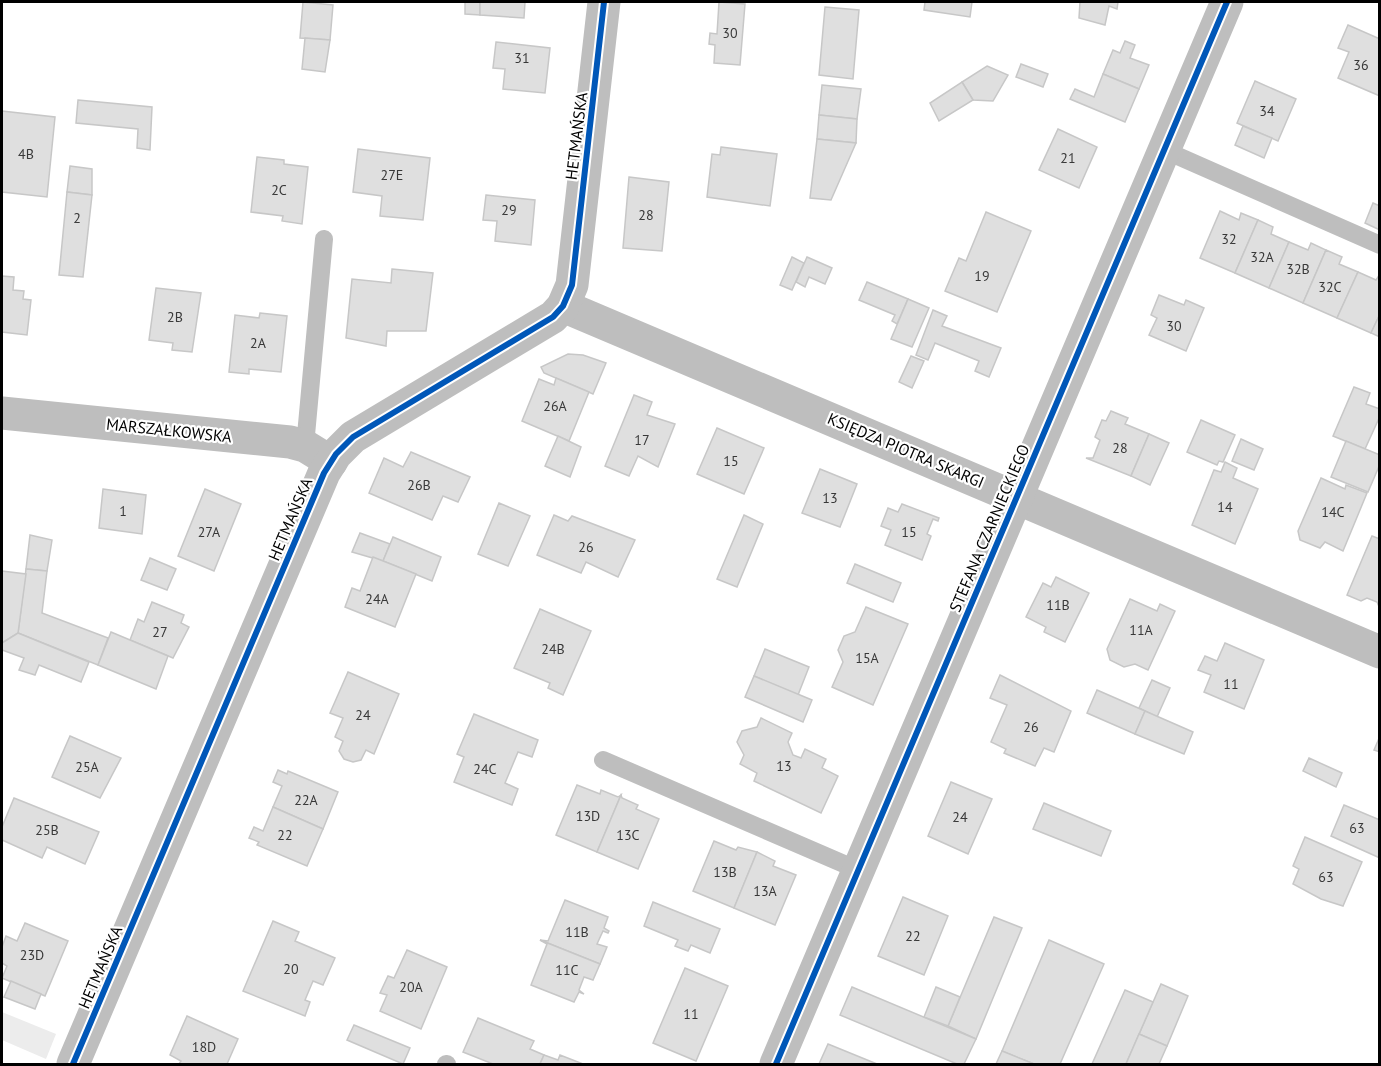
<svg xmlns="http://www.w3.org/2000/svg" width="1381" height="1066" viewBox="0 0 1381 1066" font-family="'PT Sans',sans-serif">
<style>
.green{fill:#ececec}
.building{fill:#dfdfdf;stroke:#c7c7c7;stroke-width:1.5}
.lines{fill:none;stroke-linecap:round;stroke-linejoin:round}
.lane{stroke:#bebebe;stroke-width:18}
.street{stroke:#bebebe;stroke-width:33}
.cycleway-casing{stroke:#fff;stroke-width:10}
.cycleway{stroke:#0057b8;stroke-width:6}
.labels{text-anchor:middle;stroke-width:4.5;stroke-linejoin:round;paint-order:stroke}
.number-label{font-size:14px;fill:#383838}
.street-label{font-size:16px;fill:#000;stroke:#fff}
</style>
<rect width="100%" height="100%" fill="#fff"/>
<polygon class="green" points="2,1012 56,1034 46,1059 2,1040"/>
<g class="building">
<polygon points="303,2 333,5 330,40 300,38"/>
<polygon points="465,2 480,2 480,15 465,14"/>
<polygon points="480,2 525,2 524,18 480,15"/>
<polygon points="719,2 745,4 740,65 714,63 715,45 709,44 710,33 717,34"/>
<polygon points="925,2 972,2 970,17 924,10"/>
<polygon points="1080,2 1118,2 1117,9 1109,6 1105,25 1079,18"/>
<polygon points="825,7 859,10 853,79 819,75"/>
<polygon points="1348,25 1380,39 1380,96 1338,78 1349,52 1338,48"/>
<polygon points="305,38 330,40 325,72 302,69"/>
<polygon points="1125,41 1135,45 1130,58 1149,65 1139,89 1103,74 1113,50 1120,53"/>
<polygon points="496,42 550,48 545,93 503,89 505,69 493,68"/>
<polygon points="1021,64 1048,74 1043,87 1016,77"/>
<polygon points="987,66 1008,75 993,101 973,100 962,82"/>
<polygon points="1103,74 1139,89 1125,122 1070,99 1075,89 1094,97"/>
<polygon points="1255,81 1296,99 1278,141 1237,123"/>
<polygon points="962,82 973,100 939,121 930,103"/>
<polygon points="822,85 861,89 857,119 819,115"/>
<polygon points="78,100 152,107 150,150 137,148 138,129 76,123"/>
<polygon points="2,111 55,117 47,197 2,192"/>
<polygon points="819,115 857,119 856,143 817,139"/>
<polygon points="1243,126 1272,138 1264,158 1235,145"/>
<polygon points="1058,129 1097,147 1079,188 1039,170"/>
<polygon points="817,139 856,143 831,200 810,198"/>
<polygon points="721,147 777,154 770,206 707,197 712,154 720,155"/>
<polygon points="358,149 430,158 423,220 380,216 382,196 353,192"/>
<polygon points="257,157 284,160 284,164 308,167 302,224 282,221 283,216 251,212"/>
<polygon points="70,166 92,169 92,195 67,192"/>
<polygon points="629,177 669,182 662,251 623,248"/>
<polygon points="67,192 92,195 83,277 59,275"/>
<polygon points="486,195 535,200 531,245 495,241 497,221 483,220"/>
<polygon points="1373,203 1380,206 1380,230 1365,223"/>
<polygon points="1220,211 1239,220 1241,213 1258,220 1235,273 1200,258"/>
<polygon points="986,212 1031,231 997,312 945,291 959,258 966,261"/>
<polygon points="1258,220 1273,227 1271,234 1289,242 1269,288 1235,273"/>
<polygon points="1289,242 1308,250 1311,243 1326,250 1303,303 1269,288"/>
<polygon points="1326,250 1342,257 1339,264 1358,272 1337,318 1303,303"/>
<polygon points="792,257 804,263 792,290 780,285"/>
<polygon points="807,257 832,268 825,284 809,277 805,287 796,282"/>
<polygon points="392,269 433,273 426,331 387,331 386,346 346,338 352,279 391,283"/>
<polygon points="1358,272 1376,280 1380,274 1380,314 1371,333 1337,318"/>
<polygon points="2,276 14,277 13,290 24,291 23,299 31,300 27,335 2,332"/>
<polygon points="867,282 908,299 897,324 892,321 895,315 859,300"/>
<polygon points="156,288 201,293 192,352 172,350 173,343 149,340"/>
<polygon points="1159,295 1184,305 1186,300 1204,308 1186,351 1149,335 1157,318 1151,315"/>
<polygon points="908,299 929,308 912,347 891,339"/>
<polygon points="933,310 947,316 942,326 1001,348 989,377 975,371 979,361 935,343 928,360 916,355"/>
<polygon points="260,313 287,316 281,372 249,369 249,374 229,372 235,315 259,318"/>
<polygon points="1380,314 1380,337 1371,333"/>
<polygon points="568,354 583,355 606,363 593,394 544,373 541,367"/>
<polygon points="911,356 924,361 912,388 899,382"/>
<polygon points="556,378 589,392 569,441 522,421 539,379 554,385"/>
<polygon points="1354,387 1370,393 1366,404 1380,409 1380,416 1365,449 1333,436"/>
<polygon points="634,395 652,402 647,415 675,424 658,467 638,456 629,476 605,466"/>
<polygon points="1111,411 1128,418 1125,424 1149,434 1131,476 1086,458 1093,458 1100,440 1095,437 1102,420 1106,421"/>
<polygon points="1201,420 1235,435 1223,462 1219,461 1217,465 1187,452"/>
<polygon points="717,428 764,448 744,494 697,474"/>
<polygon points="1149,434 1169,443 1150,485 1131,476"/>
<polygon points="558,436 581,447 570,477 545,466"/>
<polygon points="1241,439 1263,449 1254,470 1232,461"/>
<polygon points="1346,441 1380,455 1380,464 1368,492 1331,477"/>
<polygon points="411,452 470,477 458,502 443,496 432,520 369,493 384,458 403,467"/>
<polygon points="1225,462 1237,468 1233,478 1258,489 1235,544 1192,525 1214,470 1221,472"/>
<polygon points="820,469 857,484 840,527 802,513"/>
<polygon points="1321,478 1345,489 1346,485 1367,493 1343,551 1325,542 1320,548 1300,540 1298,531"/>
<polygon points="103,489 146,495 142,534 99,528"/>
<polygon points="205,489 241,504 214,571 178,556"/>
<polygon points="499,503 530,516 508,566 478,554"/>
<polygon points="902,504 939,518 938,521 933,519 927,534 931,536 922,560 885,545 891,530 881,526 888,508 898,512"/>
<polygon points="554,515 568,521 572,516 635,540 618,577 586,562 581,573 537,555"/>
<polygon points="744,515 763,524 737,587 717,579"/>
<polygon points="360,533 390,544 383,561 352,552"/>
<polygon points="30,535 52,540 47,571 26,569"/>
<polygon points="1372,536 1380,539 1380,609 1377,602 1367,598 1361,601 1347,595"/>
<polygon points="393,537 441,557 432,581 383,561"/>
<polygon points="373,557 416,574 395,627 345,607 352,588 360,591"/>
<polygon points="150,558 176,569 167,590 141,580"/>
<polygon points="855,564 901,583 893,602 847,583"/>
<polygon points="26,569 47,571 42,613 108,638 98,665 18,633"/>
<polygon points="2,571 26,574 18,633 2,643"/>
<polygon points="1056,577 1089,593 1065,642 1044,632 1046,627 1026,617 1043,583 1051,587"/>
<polygon points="1130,599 1157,611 1160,604 1175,611 1148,670 1135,664 1124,667 1110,660 1107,649"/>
<polygon points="152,602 184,615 181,623 189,627 173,658 130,640 138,619 144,622"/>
<polygon points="866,607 908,624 873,705 832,687 843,662 838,650 844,636 855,632"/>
<polygon points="540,609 591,631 563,695 548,688 550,683 514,668"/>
<polygon points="111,632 168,656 156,689 98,665"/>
<polygon points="18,633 89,662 81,682 39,665 35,675 19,670 24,658 2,650 2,643"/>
<polygon points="1225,643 1264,660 1244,709 1204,692 1211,675 1198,670 1205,656 1217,661"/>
<polygon points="765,649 809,667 798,695 754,676"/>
<polygon points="348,672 399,694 374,754 366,750 361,760 353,762 344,759 339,751 343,741 335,737 343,718 330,713"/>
<polygon points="1000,675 1071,711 1054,752 1044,748 1035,766 1004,753 1006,749 991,742 1007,705 990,698"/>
<polygon points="754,676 812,700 803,722 745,697"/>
<polygon points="1152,680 1170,688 1157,717 1139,708"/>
<polygon points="1097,690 1145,711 1135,734 1087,713"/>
<polygon points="1145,711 1193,732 1184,754 1135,734"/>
<polygon points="474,714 538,740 532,757 518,752 505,783 518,789 512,805 454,782 464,757 457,754"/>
<polygon points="761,718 792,733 788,742 793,755 801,758 805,749 826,759 822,768 838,776 821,813 754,781 757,773 740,764 744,755 737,742 742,731 757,727"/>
<polygon points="70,736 121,758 100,798 52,777"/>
<polygon points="1380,736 1380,752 1374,750"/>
<polygon points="1309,758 1342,773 1336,787 1303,771"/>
<polygon points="278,770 287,774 288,771 338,792 323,829 273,807 282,786 273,782"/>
<polygon points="951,782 992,799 968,854 928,836"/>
<polygon points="577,785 600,794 601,790 618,797 621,795 597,852 556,835"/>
<polygon points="621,795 622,798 638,805 636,809 659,819 638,869 597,852"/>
<polygon points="14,798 99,832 85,864 47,847 42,858 2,840 2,827"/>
<polygon points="1044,803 1111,831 1101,856 1033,829"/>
<polygon points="1344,805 1380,820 1380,858 1331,836"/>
<polygon points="273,807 323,829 307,866 257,845 259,842 249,838 254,827 263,831"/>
<polygon points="1305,837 1362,862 1343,906 1321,899 1293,884 1299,869 1293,866"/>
<polygon points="714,841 736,850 738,847 757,852 734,908 693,891"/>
<polygon points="757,852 775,861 773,866 796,875 775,925 734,908"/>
<polygon points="903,897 948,916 924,975 878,956"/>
<polygon points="565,900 608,917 604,928 609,931 608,933 603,931 597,944 607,947 600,964 540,940 548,941"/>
<polygon points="653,902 720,929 710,953 691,945 688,951 675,946 678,940 644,926"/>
<polygon points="994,917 1022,928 976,1039 948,1026"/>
<polygon points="273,921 299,932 295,941 335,958 323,985 313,981 305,1000 310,1002 305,1016 243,991"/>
<polygon points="25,923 68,941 45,996 2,978 7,966 2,963 2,947 6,936 17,941"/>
<polygon points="540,940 600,964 593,980 584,977 579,990 584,994 579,992 574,1002 531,985 547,944"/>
<polygon points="1049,940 1104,964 1060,1064 1034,1064 1002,1051"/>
<polygon points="407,950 447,967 421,1029 380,1011 387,995 380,993 388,976 394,978"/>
<polygon points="685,968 728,986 696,1061 653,1043"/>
<polygon points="11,981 41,994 35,1009 4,997"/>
<polygon points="1161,984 1188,996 1167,1046 1139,1034"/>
<polygon points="852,987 976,1039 964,1064 957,1064 840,1015"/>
<polygon points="936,987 960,997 948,1026 924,1017"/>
<polygon points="1125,990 1153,1002 1126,1064 1092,1064"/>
<polygon points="187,1016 238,1039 227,1064 179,1064 181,1061 170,1055"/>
<polygon points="478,1018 534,1041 530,1049 544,1055 540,1064 493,1064 463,1052"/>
<polygon points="354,1025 410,1048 403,1064 347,1040"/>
<polygon points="1139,1034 1167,1046 1159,1064 1126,1064"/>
<polygon points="828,1044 877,1064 819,1064"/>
<polygon points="1002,1051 1034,1064 996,1064"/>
<polygon points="544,1055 558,1060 560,1055 583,1064 540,1064"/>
</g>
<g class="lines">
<g class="lane">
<polyline points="1164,150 1380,245"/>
<polyline points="305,446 324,239"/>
<polyline points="603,760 858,870"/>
<polyline points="446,1064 447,1064"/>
</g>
<g class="street">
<polyline points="563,306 1380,652"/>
<polyline points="2,413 290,442 305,446 331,462"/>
<polyline points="73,1064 324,473 336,454 353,437 553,317 563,306 572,285 604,2"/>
<polyline points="776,1064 1227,2"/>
</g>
<defs>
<g id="cycleway">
<polyline points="73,1064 324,473 336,454 353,437 553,317 563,306 572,285 604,2"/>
<polyline points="776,1064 1227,2"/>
</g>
</defs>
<use href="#cycleway" class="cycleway-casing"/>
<use href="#cycleway" class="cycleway"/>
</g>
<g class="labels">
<g class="number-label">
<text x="730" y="38">30</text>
<text x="522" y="63">31</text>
<text x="1361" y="70">36</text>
<text x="1267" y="116">34</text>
<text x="26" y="159">4B</text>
<text x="1068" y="163">21</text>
<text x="392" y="180">27E</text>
<text x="279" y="195">2C</text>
<text x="509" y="215">29</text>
<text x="646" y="220">28</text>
<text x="77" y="223">2</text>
<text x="1229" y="244">32</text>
<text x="1262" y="262">32A</text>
<text x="1298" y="274">32B</text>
<text x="982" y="281">19</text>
<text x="1330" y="292">32C</text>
<text x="175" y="322">2B</text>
<text x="1174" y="331">30</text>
<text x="258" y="348">2A</text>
<text x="555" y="411">26A</text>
<text x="642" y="445">17</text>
<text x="1120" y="453">28</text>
<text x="731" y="466">15</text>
<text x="419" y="490">26B</text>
<text x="830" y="503">13</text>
<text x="1225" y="512">14</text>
<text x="123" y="516">1</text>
<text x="1333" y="517">14C</text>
<text x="209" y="537">27A</text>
<text x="909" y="537">15</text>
<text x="586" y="552">26</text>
<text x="377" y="604">24A</text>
<text x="1058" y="610">11B</text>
<text x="1141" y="635">11A</text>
<text x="160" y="637">27</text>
<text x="553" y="654">24B</text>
<text x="867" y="663">15A</text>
<text x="1231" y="689">11</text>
<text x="363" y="720">24</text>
<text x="1031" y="732">26</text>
<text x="784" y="771">13</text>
<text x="87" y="772">25A</text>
<text x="485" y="774">24C</text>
<text x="306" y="805">22A</text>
<text x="588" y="821">13D</text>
<text x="960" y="822">24</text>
<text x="1357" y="833">63</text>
<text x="47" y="835">25B</text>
<text x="285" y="840">22</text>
<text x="628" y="840">13C</text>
<text x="725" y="877">13B</text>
<text x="1326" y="882">63</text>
<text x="765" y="896">13A</text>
<text x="577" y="937">11B</text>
<text x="913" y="941">22</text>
<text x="32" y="960">23D</text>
<text x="291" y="974">20</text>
<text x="567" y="975">11C</text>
<text x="411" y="992">20A</text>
<text x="691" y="1019">11</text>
<text x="204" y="1052">18D</text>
</g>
<g class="street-label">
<text transform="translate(576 136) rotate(-83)" y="6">HETMAŃSKA</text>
<text transform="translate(169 430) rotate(6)" y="6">MARSZAŁKOWSKA</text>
<text transform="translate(906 450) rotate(23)" y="6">KSIĘDZA PIOTRA SKARGI</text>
<text transform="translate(290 519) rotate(-67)" y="6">HETMAŃSKA</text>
<text transform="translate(989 528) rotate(-67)" y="6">STEFANA CZARNIECKIEGO</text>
<text transform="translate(100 967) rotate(-67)" y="6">HETMAŃSKA</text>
</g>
</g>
<rect width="1381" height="1066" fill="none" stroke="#000000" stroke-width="6"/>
</svg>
